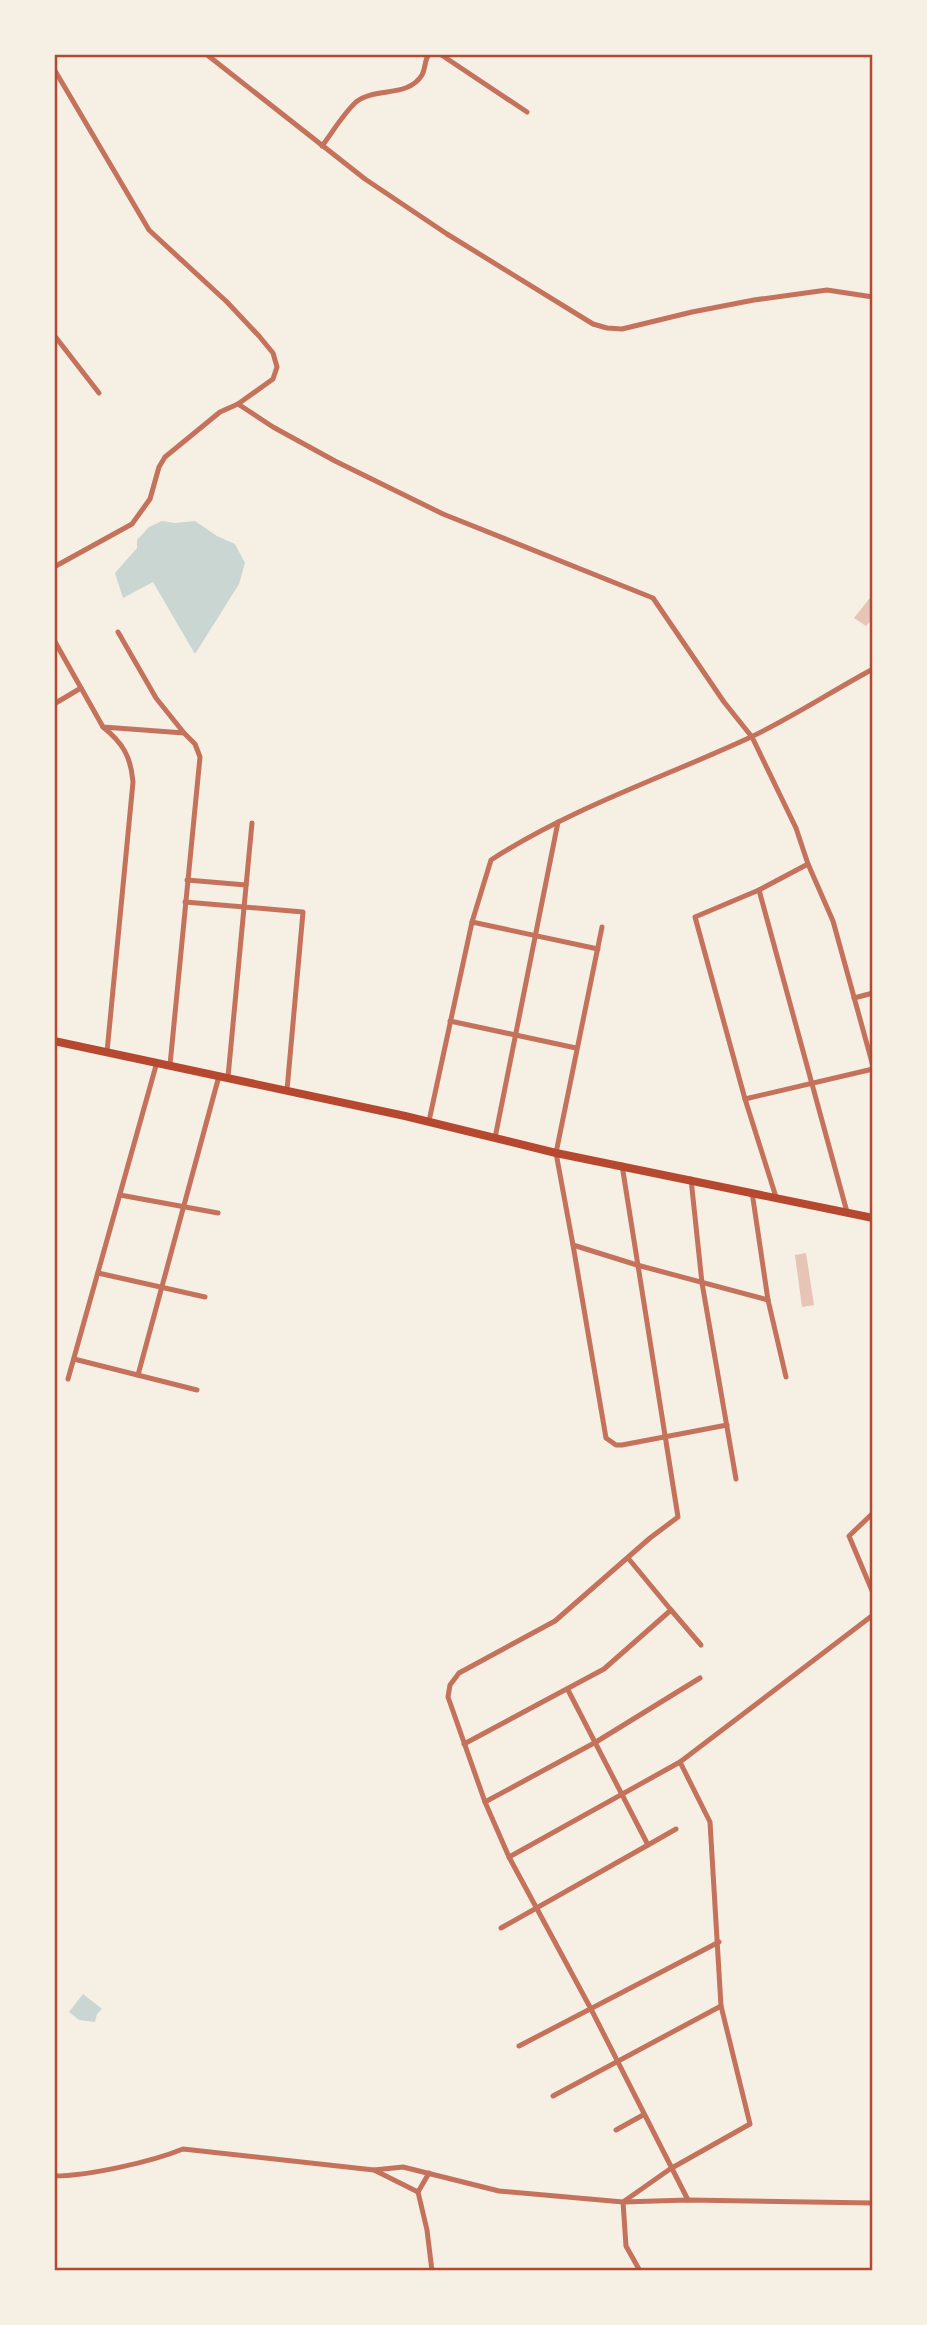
<svg xmlns="http://www.w3.org/2000/svg" width="927" height="2325" viewBox="0 0 927 2325" font-family="'Golos Text',sans-serif">
<style>
.water{fill:#c9d6d2}
.building{fill:#e6c5b7}
.lines{fill:none;stroke-linecap:round;stroke-linejoin:round}
.minor{stroke:#c5725c;stroke-width:5}
.primary{stroke:#b5482f;stroke-width:8}
.neatline{fill:none;stroke:#b5482f;stroke-width:2.5}
</style>
<rect width="100%" height="100%" fill="#f6efe4"/>
<g class="water">
<polygon points="162,521 175,523 195,521 217,536 235,544 245,563 239,584 195,654 153,582 123,598 115,573 137,548 137,540 149,527"/>
<polygon points="83,1994 102,2009 97,2014 95,2022 79,2020 69,2012"/>
</g>
<g class="building">
<polygon points="873,594 873,618 866,626 854,618"/>
<polygon points="806,1253 814,1305 802,1307 795,1255"/>
</g>
<g class="lines">
<g class="minor">
<polyline points="206,54 365,179 447,234 593,324 607,328 622,329 692,312 754,300 827,290 873,297"/>
<polyline points="440,54 527,112"/>
<polyline points="54,69 149,230 227,302 259,336 273,353 277,367 273,379 238,404 220,412 165,457 159,467 150,499 132,524 54,567"/>
<path d="M 322,146 C 332,133 343,114 356,102 C 374,87 408,98 422,75 C 426,68 424,61 429,54"/>
<polyline points="54,335 99,393"/>
<polyline points="238,404 273,427 335,461 443,514 653,598 724,702 752,737 796,828 808,864 759,890 695,917 745,1099 776,1197"/>
<polyline points="118,632 156,698 184,733"/>
<polyline points="54,640 103,727 184,733 195,744 200,757 170,1065"/>
<polyline points="54,704 81,688"/>
<path d="M 103,727 C 123,743 131,757 133,782 L 107,1052"/>
<polyline points="808,864 833,921 873,1066"/>
<polyline points="187,880 246,885"/>
<polyline points="759,890 847,1212"/>
<polyline points="185,902 303,912 287,1090"/>
<path d="M 472,922 L 491,860 C 571,808 665,777 751,737 C 793,717 832,691 873,669"/>
<polyline points="602,927 556,1153 573,1245 637,1265 768,1300"/>
<polyline points="854,998 873,993"/>
<polyline points="450,1021 576,1048"/>
<polyline points="228,1077 252,823"/>
<polyline points="745,1099 873,1069"/>
<polyline points="429,1121 472,922 598,949"/>
<polyline points="495,1138 558,822"/>
<polyline points="622,1165 678,1517 650,1538 555,1621 459,1673 450,1685 448,1697 485,1802 509,1857 591,2009 688,2200"/>
<polyline points="691,1179 702,1283 736,1479"/>
<polyline points="752,1192 768,1300 786,1377"/>
<polyline points="120,1195 218,1213"/>
<polyline points="573,1245 606,1438 616,1445 622,1445 727,1425"/>
<polyline points="98,1273 205,1297"/>
<polyline points="74,1359 197,1390"/>
<polyline points="138,1375 219,1076"/>
<polyline points="68,1379 157,1062"/>
<polyline points="873,1513 849,1536 873,1593"/>
<polyline points="671,1610 701,1645"/>
<polyline points="464,1744 604,1669 671,1610 628,1558"/>
<polyline points="485,1802 596,1742 700,1678"/>
<polyline points="648,1845 676,1829"/>
<polyline points="509,1857 680,1762 873,1615"/>
<polyline points="501,1928 648,1845 568,1690"/>
<polyline points="519,2046 719,1942"/>
<polyline points="553,2096 721,2006"/>
<polyline points="616,2130 643,2115"/>
<polyline points="374,2170 418,2192"/>
<polyline points="429,2173 418,2192 427,2230 432,2271"/>
<path d="M 54,2176 C 88,2176 151,2162 183,2149 L 374,2170 L 403,2167 L 499,2191 L 623,2202 L 688,2200 L 873,2203"/>
<polyline points="640,2271 626,2246 623,2202 670,2169 750,2124 721,2006 710,1822 680,1762"/>
</g>
<polyline class="primary" points="54,1041 405,1116 556,1153 873,1218"/>
</g>
<rect width="927" height="2325" fill="none" stroke="#f6efe4" stroke-width="112"/>
<rect x="56" y="56" width="815" height="2213" class="neatline"/>
</svg>
